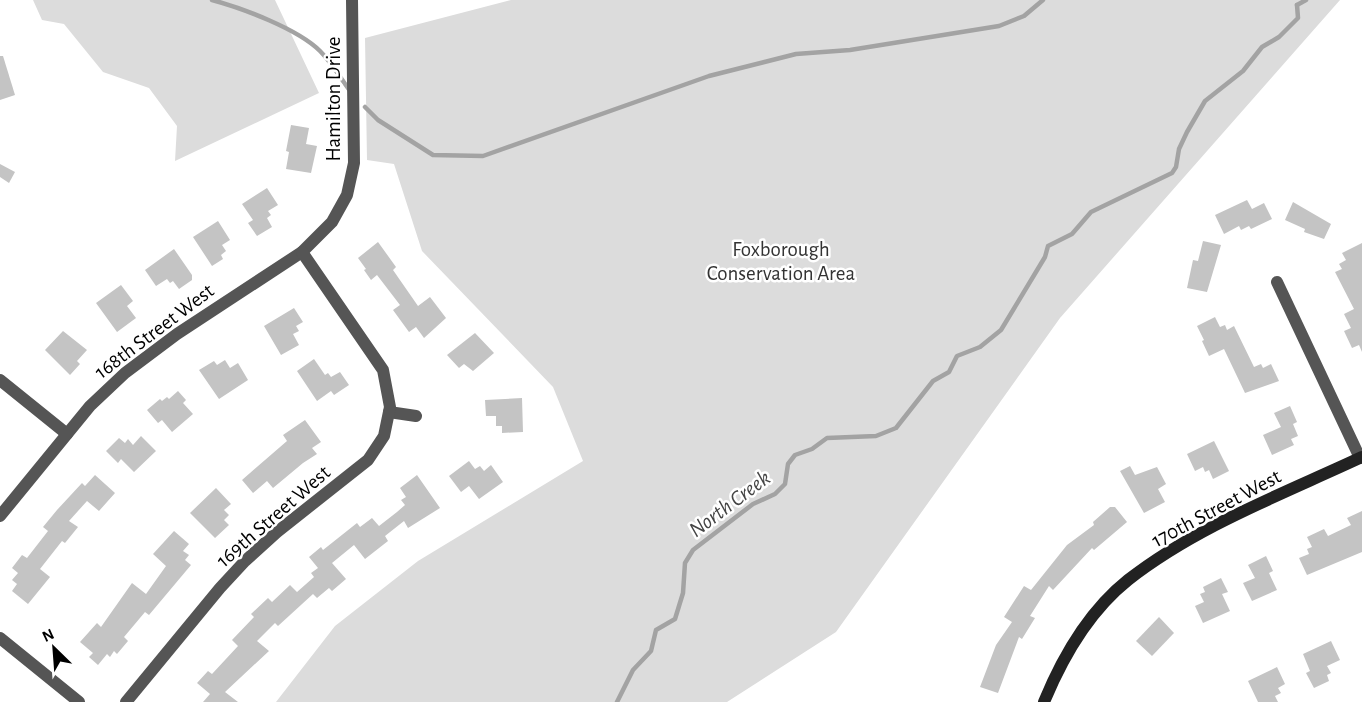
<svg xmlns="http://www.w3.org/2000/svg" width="1362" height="702" viewBox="0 0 1362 702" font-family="'Alegreya Sans',sans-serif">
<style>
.green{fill:#dcdcdc}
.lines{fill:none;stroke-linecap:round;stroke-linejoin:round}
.stream{stroke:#a3a3a3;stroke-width:4.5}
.building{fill:#c4c4c4}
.street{stroke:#555;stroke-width:12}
.secondary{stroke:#222;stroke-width:12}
.labels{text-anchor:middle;stroke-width:5;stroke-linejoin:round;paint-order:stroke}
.street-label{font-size:21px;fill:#000;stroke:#fff}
.park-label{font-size:21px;fill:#333;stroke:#fff}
.water-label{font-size:22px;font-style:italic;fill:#444;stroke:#fff}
</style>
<rect width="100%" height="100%" fill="#fff"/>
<g class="green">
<polygon points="33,0 275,0 319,93 175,161 177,126 149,88 103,72 64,24 42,20"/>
<polygon points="511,0 1340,0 1060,318 836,632 727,702 276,702 335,626 418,561 583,461 553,387 422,251 394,164 367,160 365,38"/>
</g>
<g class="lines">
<g class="stream">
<path d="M 212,0 C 242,8 298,29 320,51 C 332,63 341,79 351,92"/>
<polyline points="1297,5 1306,0"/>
<polyline points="365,107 378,120 433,155 483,156 709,76 796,54 850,50 999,26 1024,16 1043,0"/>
<polyline points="617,702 633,670 651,651 656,630 675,619 683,593 685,563 693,550 753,504 775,494 785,484 788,464 795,455 812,449 827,438 876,436 896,428 933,381 949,372 957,356 980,347 1001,330 1045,257 1048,246 1072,234 1091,212 1172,173 1176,167 1179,149 1187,132 1205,101 1243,71 1262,47 1279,37 1298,18 1297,5"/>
</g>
</g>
<g class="building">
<polygon points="0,56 3,56 15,95 0,100"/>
<polygon points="291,125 309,128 306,144 317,146 311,173 286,169 289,152 286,151"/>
<polygon points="0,164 15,172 9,183 0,177"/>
<polygon points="267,188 278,205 268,211 271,215 267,218 272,227 257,236 248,223 253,220 242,204"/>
<polygon points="1247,200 1252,209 1264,203 1272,219 1251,229 1249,226 1241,230 1239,226 1224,234 1215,215"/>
<polygon points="1293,202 1331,224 1324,239 1304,232 1305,229 1285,220"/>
<polygon points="218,221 230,240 222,245 226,251 221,255 223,259 212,266 193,237"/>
<polygon points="1203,241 1221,245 1207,292 1187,288 1193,260 1198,261"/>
<polygon points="378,242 396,267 393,270 418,306 430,297 446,318 424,338 416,327 409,332 393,310 400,305 377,275 371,280 364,270 366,269 358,258"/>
<polygon points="1362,243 1362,352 1359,345 1352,348 1344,331 1351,328 1344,314 1354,309 1335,272 1342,269 1339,264 1346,260 1342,253"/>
<polygon points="174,249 192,275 192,280 179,289 173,281 170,283 167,279 156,286 145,270"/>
<polygon points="121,285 133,301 127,306 136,318 117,332 96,303"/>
<polygon points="294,308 303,322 296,326 299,331 293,334 299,345 281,355 264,326"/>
<polygon points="1215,317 1220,327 1225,325 1227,330 1234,326 1254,367 1261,364 1263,368 1271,364 1279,381 1245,393 1224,349 1209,356 1202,341 1204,340 1197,326"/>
<polygon points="63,331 87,350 77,361 80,364 70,375 45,350"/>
<polygon points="475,333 494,353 473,371 464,364 459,368 447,355"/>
<polygon points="314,359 325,375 328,373 331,377 340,372 349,385 334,395 331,391 317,401 297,371"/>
<polygon points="225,360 230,368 238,363 248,380 219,399 199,370 214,361 217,365"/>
<polygon points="178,391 186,400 183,403 193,414 172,432 162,420 158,423 147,410 160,399 162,401 167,397 169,399"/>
<polygon points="522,398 523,432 502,433 502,426 496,426 496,416 486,416 485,400"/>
<polygon points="1290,406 1297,422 1293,424 1298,436 1291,439 1294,445 1272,455 1263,435 1281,427 1274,413"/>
<polygon points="305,420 321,442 312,448 317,454 303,463 273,488 267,481 253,493 242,480 287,441 283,435"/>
<polygon points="141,436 156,451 134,472 121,459 118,463 106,451 119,438 125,443 128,439 133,445"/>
<polygon points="1214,441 1229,471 1213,479 1209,470 1205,472 1203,467 1195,471 1187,454"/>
<polygon points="469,461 475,469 480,466 484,471 491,465 503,482 479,499 469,486 461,492 449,476"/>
<polygon points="1130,466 1135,475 1157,467 1166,484 1158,489 1165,502 1144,513 1120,471"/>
<polygon points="95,475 115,493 99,511 87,501 69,521 78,527 65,543 62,541 40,569 50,577 28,604 12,591 17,584 12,580 18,573 12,568 22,555 27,558 48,531 43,527 57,510 82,483 85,486"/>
<polygon points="417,475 440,508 408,528 404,521 385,536 388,541 365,559 354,545 332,563 346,579 332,591 329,588 317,598 313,594 278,626 275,623 257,641 269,651 225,692 238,702 203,702 210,694 197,683 208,671 212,674 238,646 232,640 254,617 251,614 268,598 272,602 290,585 297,592 314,577 311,573 318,568 309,557 321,547 323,550 357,523 360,527 372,518 379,526 397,512 405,505 401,500 406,497 400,488"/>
<polygon points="216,488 231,504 224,510 229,515 224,520 229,525 215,538 190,513"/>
<polygon points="1110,507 1115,507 1127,522 1094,550 1092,548 1053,590 1049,586 1030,616 1035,618 1022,639 1019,637 998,693 980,687 996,645 1012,622 1004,617 1024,586 1031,590 1067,545 1094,525 1093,522"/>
<polygon points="1362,511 1362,552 1307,575 1299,558 1309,554 1307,549 1312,547 1307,537 1324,529 1328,536 1351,525 1347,518"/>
<polygon points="174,531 189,544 183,551 189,555 185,560 191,565 149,615 145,612 124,637 128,641 117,654 114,651 110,657 107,654 98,665 89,657 93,653 80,642 97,623 101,627 132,583 146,594 166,566 153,554"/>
<polygon points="1266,556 1273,571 1269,573 1277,590 1252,601 1243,583 1255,578 1248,565"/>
<polygon points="1221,578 1228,592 1222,594 1230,611 1203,623 1195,606 1204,602 1200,594 1205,592 1203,587"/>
<polygon points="1159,617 1174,633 1152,656 1136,641"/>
<polygon points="1331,641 1340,660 1327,666 1331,673 1327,675 1329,681 1314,688 1306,673 1310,671 1303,654"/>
<polygon points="1277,667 1285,684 1278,688 1281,693 1275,696 1278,702 1258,702 1248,681"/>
</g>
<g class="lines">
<g class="street">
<polyline points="1277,282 1360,458"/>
<polyline points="0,380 67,434"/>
<polyline points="389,412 416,416"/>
<polyline points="0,516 90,406 125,373 177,334 302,252 332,222 347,195 354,163 352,0"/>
<polyline points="0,638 79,702"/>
<polyline points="126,702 220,588 245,561 277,532 368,460 384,436 390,407 383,370 302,252"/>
</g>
<path class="secondary" d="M 1044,702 C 1063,656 1089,611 1128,580 C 1197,526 1283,494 1362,457"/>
</g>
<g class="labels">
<g class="street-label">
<text transform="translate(333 99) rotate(-90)" y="7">Hamilton Drive</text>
<text transform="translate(154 331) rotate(-37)" y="7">168th Street West</text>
<text transform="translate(1216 508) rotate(-28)" y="7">170th Street West</text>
<text transform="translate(273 516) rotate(-41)" y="7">169th Street West</text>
</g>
<g class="park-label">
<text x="781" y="256">Foxborough<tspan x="781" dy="24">Conservation Area</tspan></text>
</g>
<g class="water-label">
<text transform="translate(729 503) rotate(-37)" y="8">North Creek</text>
</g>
</g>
<g transform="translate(54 648) rotate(335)" stroke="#ffffff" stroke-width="4.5" paint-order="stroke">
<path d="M0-4.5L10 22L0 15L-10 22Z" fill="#000000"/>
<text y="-9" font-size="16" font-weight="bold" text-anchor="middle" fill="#000000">N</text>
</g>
</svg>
